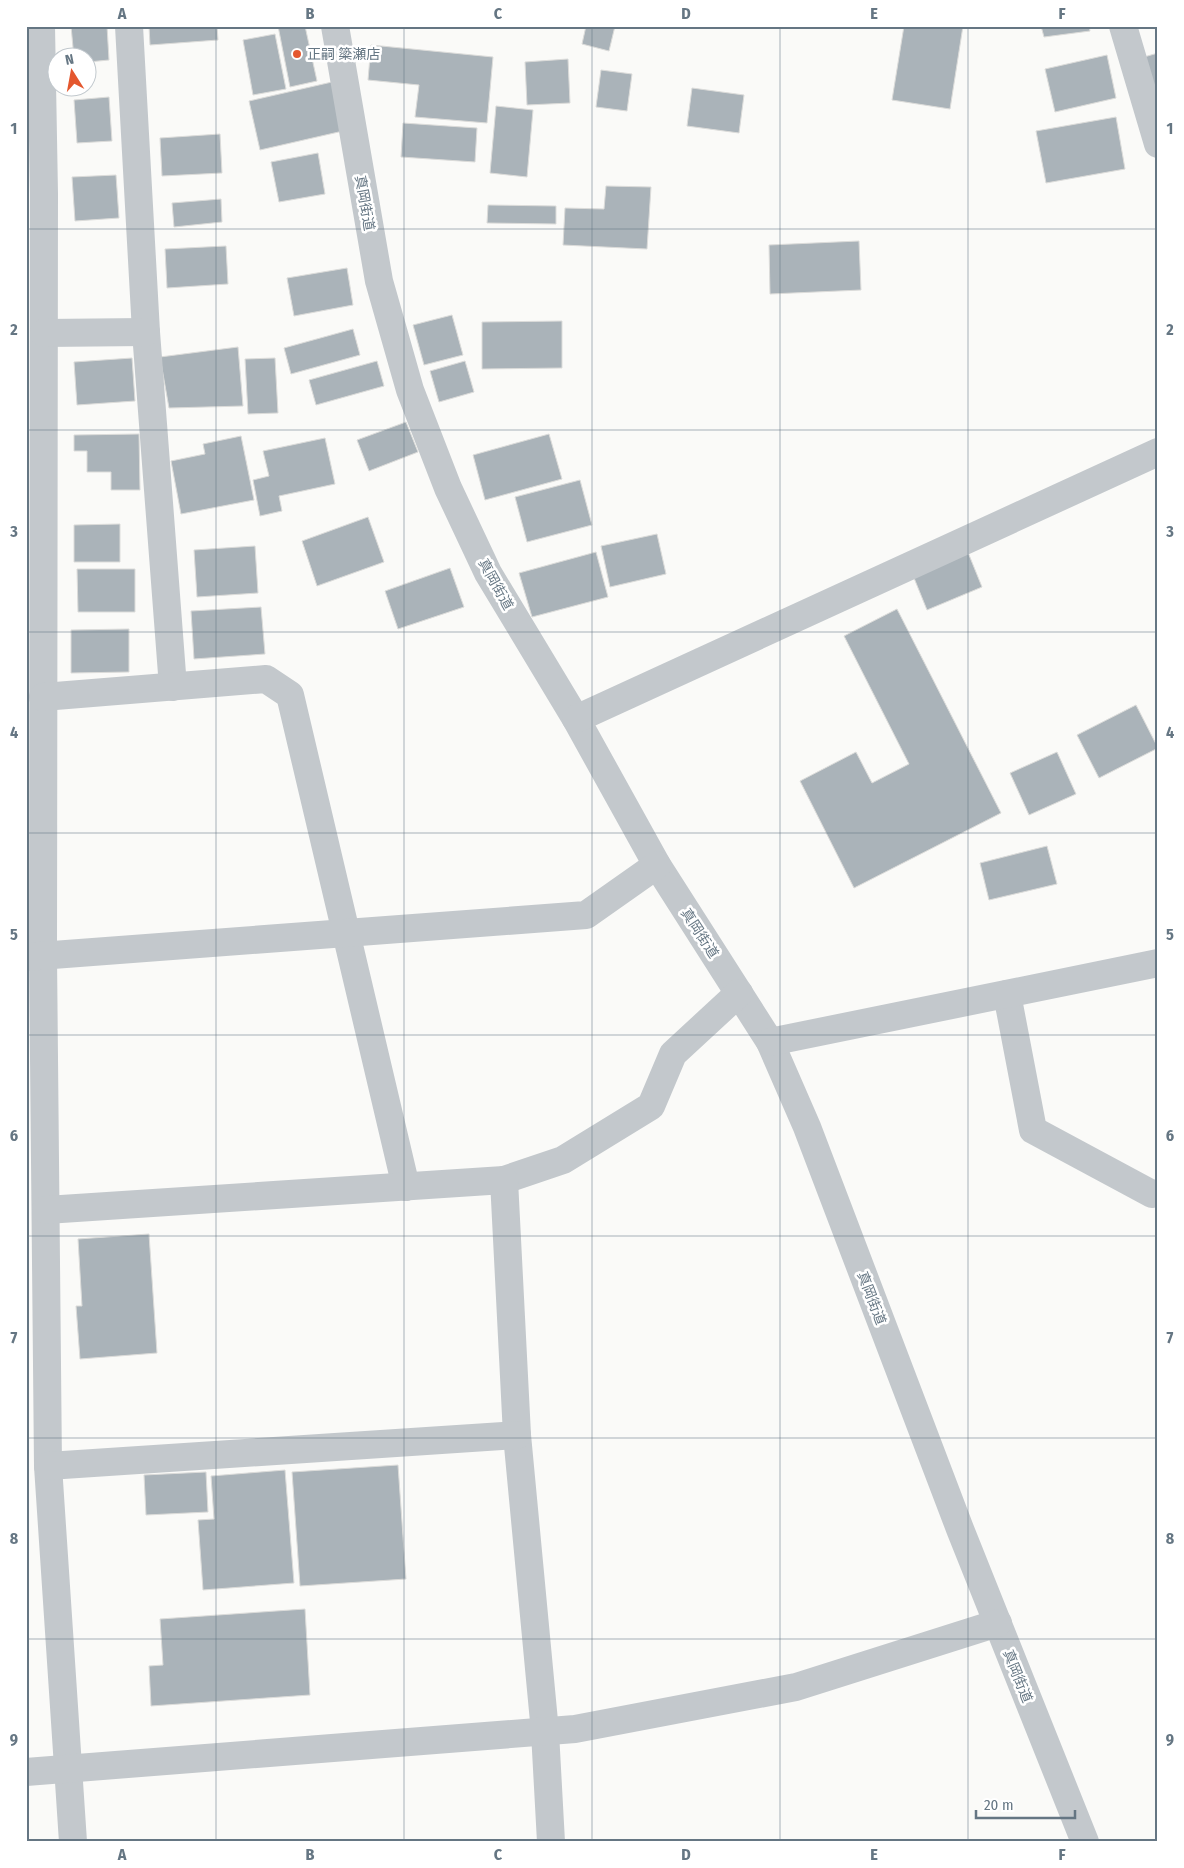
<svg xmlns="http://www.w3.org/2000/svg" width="1184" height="1868" viewBox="0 0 1184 1868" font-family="'Fira Sans Condensed','Noto Sans JP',sans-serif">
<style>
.building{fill:#aab3b9;stroke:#dcdcda}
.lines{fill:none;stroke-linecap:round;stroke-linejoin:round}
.minor{stroke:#c3c8cc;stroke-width:28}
.grid{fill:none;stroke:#657683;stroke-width:1;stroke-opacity:0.55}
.poi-dot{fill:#e4572e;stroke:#fff;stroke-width:2}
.labels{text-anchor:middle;stroke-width:5;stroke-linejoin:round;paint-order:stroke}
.poi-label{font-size:14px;fill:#657683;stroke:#fff;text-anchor:start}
.street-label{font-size:14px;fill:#657683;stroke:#fff}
.neatline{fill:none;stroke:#657683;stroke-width:2}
.grid-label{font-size:16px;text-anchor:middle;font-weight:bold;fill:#657683}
</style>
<rect width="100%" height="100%" fill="#fafaf8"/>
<g class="building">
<polygon points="71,26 107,26 109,60 88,62 88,58 74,58"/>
<polygon points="149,26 217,26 218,40 150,45"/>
<polygon points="278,26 305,26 317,81 290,87"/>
<polygon points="586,26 615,26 609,51 582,44"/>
<polygon points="904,26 963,26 950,109 892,100"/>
<polygon points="1041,26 1089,26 1090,31 1044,37"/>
<polygon points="275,34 286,89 253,95 243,40"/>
<polygon points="371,45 493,57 487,123 415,117 419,85 368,80"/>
<polygon points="1158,53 1158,89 1153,90 1144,57"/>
<polygon points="1107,55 1116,98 1055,112 1045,69"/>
<polygon points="568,59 570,103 527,105 525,62"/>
<polygon points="601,70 632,74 627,111 596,107"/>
<polygon points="332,82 343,131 260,150 249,101"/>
<polygon points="692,88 744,95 739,133 687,126"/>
<polygon points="109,97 112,141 77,143 74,100"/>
<polygon points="496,106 533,110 527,177 490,173"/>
<polygon points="1116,117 1125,169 1046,183 1036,131"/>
<polygon points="403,123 477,128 475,162 401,157"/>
<polygon points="220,134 222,173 162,176 160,138"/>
<polygon points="318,153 325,194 279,202 271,162"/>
<polygon points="116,175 119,218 75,221 72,177"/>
<polygon points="606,186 651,187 647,249 563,245 565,208 604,209"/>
<polygon points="221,199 222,222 174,227 172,203"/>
<polygon points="488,205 556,206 556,224 487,223"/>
<polygon points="859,241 861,290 770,294 769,245"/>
<polygon points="226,246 228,284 167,288 165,249"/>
<polygon points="347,268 353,305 294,316 287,278"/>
<polygon points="452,315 463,355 424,365 413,325"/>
<polygon points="562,321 562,368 482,369 482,322"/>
<polygon points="353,329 360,355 291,374 284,348"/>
<polygon points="238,347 243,406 169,408 160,357"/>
<polygon points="132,358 135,401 77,405 74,362"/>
<polygon points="275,358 278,413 248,414 245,359"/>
<polygon points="377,361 384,386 316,405 309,380"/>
<polygon points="465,361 474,392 439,402 430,371"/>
<polygon points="406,422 418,452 369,471 357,440"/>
<polygon points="139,434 140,490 111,490 111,472 87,472 87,451 74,451 74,435"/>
<polygon points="549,434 562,479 485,500 473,455"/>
<polygon points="241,436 254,500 181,514 171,461 205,454 203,444"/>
<polygon points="325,438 335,484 279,496 282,511 260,516 253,480 269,476 263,451"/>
<polygon points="580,480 592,525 527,542 515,497"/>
<polygon points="368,517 384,562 317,586 302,541"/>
<polygon points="120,524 120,562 74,562 74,525"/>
<polygon points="657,534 666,574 610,587 601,546"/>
<polygon points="255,546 258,593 197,597 194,550"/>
<polygon points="967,550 982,587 927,610 912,573"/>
<polygon points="596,552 608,597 532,617 519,573"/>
<polygon points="450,568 464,607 398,629 385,591"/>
<polygon points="77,569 135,569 135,612 78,612"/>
<polygon points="261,607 265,654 194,659 191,611"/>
<polygon points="897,609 1001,813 854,888 800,781 856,752 872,783 909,764 844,636"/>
<polygon points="129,629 129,672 71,673 71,630"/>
<polygon points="1136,705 1158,748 1099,778 1077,735"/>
<polygon points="1057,752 1076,794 1029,815 1010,773"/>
<polygon points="1047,846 1057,884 989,900 980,863"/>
<polygon points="149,1234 157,1353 80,1359 76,1306 82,1306 78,1239"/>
<polygon points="398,1465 406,1579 300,1586 292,1472"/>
<polygon points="285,1470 294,1583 203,1590 198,1520 214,1519 211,1476"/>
<polygon points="206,1472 208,1512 146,1515 144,1475"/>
<polygon points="305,1609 310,1695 151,1706 149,1666 163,1665 160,1619"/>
</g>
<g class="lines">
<g class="minor">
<polyline points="41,26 44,194 43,956 48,1466 73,1842"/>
<polyline points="129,26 146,332 173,687"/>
<polyline points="335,26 379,281 410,390 448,488 488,573 576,719 657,865 770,1042 807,1127 960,1529 1085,1842"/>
<polyline points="1123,26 1158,144"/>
<polyline points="44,333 146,332"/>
<polyline points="43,697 266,679 290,695 406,1187"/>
<polyline points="576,719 1158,452"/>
<polyline points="26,957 586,915 657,865"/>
<polyline points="1007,994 1033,1130 1152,1194 1158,1193"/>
<polyline points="770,1042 1158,963"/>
<polyline points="504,1180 563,1160 651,1106 673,1054 739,993"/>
<polyline points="46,1210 504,1180 517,1435 545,1732 551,1842"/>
<polyline points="48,1466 517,1435"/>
<polyline points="26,1772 575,1729 796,1687 998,1623"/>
</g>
</g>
<path class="grid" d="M 216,26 L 216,1842M 404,26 L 404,1842M 592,26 L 592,1842M 780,26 L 780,1842M 968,26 L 968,1842M 26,229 L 1158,229M 26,430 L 1158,430M 26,632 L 1158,632M 26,833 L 1158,833M 26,1035 L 1158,1035M 26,1236 L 1158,1236M 26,1438 L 1158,1438M 26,1639 L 1158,1639"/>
<circle class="poi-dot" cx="297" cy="54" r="5"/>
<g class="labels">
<g class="poi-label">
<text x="307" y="59">正嗣 簗瀬店</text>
</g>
<g class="street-label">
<text transform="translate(365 203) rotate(80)" y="5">真岡街道</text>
<text transform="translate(496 584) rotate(61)" y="5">真岡街道</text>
<text transform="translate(700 933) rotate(57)" y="5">真岡街道</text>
<text transform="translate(872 1298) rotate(69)" y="5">真岡街道</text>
<text transform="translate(1018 1676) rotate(68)" y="5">真岡街道</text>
</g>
</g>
<rect width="1184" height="1868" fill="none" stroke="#ffffff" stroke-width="55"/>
<g transform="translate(72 72) rotate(349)"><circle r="24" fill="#ffffff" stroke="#c1c8cd"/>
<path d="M0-4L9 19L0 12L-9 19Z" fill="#e4572e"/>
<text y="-8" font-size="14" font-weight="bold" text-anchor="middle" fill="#657683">N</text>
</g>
<path d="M976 1810v8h99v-8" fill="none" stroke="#657683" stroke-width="2.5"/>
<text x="984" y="1810" font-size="15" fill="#657683" stroke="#ffffff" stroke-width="4" paint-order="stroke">20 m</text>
<rect x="28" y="28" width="1128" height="1812" class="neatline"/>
<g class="grid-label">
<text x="122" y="19">A</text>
<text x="310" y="19">B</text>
<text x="498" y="19">C</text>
<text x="686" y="19">D</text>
<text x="874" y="19">E</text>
<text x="1062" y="19">F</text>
<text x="14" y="134">1</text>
<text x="1170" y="134">1</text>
<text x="14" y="335">2</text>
<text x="1170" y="335">2</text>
<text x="14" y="537">3</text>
<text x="1170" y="537">3</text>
<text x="14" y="738">4</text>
<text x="1170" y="738">4</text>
<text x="14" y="940">5</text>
<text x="1170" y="940">5</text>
<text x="14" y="1141">6</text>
<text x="1170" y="1141">6</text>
<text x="14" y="1343">7</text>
<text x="1170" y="1343">7</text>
<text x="14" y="1544">8</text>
<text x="1170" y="1544">8</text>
<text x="14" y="1745">9</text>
<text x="1170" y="1745">9</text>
<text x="122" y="1860">A</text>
<text x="310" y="1860">B</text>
<text x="498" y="1860">C</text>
<text x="686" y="1860">D</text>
<text x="874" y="1860">E</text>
<text x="1062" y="1860">F</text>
</g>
</svg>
